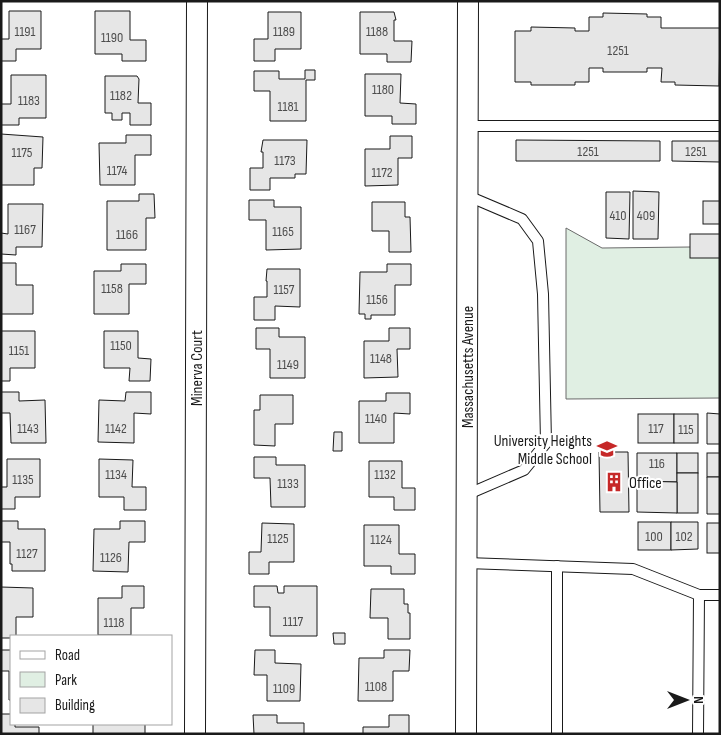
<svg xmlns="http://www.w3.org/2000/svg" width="721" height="735" viewBox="0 0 721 735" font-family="'Sofia Sans Condensed',sans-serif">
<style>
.green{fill:#e0efe3;stroke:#6a6a6a}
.building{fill:#e6e6e6;stroke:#1a1a1a}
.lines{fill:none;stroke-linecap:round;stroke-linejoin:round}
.service-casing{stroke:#1a1a1a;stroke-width:12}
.minor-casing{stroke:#1a1a1a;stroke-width:22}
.service{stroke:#fff;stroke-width:10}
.minor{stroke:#fff;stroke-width:20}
.labels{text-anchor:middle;stroke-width:4;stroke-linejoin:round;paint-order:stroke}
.number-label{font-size:14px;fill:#4d4d4d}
.street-label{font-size:16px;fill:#1a1a1a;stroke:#fff}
.poi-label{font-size:16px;fill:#1a1a1a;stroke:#fff;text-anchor:end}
</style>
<rect width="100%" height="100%" fill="#fff"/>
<polygon class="green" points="566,228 602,248 690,247 720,258 720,398 566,399"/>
<g class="building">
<polygon points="9,11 41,11 41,49 16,49 16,61 1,61 1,39 9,39"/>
<polygon points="95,11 130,11 130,40 146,40 146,61 122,61 122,54 95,54"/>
<polygon points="268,12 301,12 301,49 275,49 275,61 254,61 254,39 268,39"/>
<polygon points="360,12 394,12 396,20 394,20 394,41 412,41 411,62 387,62 387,54 360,54"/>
<polygon points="603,13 647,14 647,17 661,17 661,28 720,28 719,86 675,85 675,82 661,82 662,68 647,68 647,72 603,72 603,68 589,68 589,82 575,82 575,85 531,85 531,82 515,82 515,31 531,31 531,27 575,28 575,31 589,31 589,17 603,17"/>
<polygon points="305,70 315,70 315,80 306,80 306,121 270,121 270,91 254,91 254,71 279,71 279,79 305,79"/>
<polygon points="365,74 401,74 400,103 416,104 416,124 392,124 392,116 365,116"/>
<polygon points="11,75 46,75 46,118 19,118 19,125 1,125 1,104 11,104"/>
<polygon points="105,76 137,76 139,79 138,103 151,103 151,125 130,125 130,113 122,113 122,120 112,120 112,113 105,113"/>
<polygon points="1,134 43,137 42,168 34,168 34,185 1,185"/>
<polygon points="126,135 151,135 151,155 135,155 135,185 100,185 99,143 126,143"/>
<polygon points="390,136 412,136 412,158 398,158 398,185 365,186 365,149 390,149"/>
<polygon points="263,140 307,140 306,174 295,174 295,178 270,178 270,190 250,190 250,168 263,168 263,152 261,152"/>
<polygon points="516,140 660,141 660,161 516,161"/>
<polygon points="672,141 720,141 720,162 672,161"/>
<polygon points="633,191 659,192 658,239 633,239"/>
<polygon points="606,192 630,192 629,239 606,238"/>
<polygon points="139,194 154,194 155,218 146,218 146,250 107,250 107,201 139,201"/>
<polygon points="249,200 274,200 274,207 301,207 301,249 266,250 266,220 249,220"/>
<rect x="703" y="201" width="17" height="23"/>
<polygon points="372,202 405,202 405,217 410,217 411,252 389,252 389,231 372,231"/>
<polygon points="8,204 43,204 42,247 16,247 16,255 1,254 1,233 8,234"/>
<rect x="690" y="234" width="30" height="24"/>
<polygon points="1,263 16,263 16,285 33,285 33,314 1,314"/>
<polygon points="121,264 146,264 146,284 129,284 129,314 94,314 94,271 121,271"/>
<polygon points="387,264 411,264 411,285 395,285 395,315 371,315 371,319 365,319 365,314 359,314 360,272 387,272"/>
<polygon points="267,269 300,269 300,307 275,306 275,320 254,320 254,297 267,297 267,281 266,281"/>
<polygon points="256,328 279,328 279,337 305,337 305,378 270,378 270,349 256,349"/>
<polygon points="389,328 410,328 410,349 397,349 398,377 364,378 364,341 389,341"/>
<polygon points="1,331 35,331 35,368 10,368 10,381 1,381"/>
<polygon points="104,331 138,331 138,358 151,359 150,381 129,381 130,368 104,368"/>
<polygon points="1,392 19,392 19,401 45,400 46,443 11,443 10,413 1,413"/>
<polygon points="126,392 151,392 151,414 134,413 134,443 98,442 99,400 125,401"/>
<polygon points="386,393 410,393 410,414 394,413 394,443 359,443 359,401 386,401"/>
<polygon points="260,395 293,395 293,424 275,424 275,446 254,445 254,410 260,410"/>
<polygon points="707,413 720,414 720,444 707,444"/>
<rect x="638" y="414" width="36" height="29"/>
<rect x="674" y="414" width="24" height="29"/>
<polygon points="334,432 342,432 342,451 333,451"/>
<polygon points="599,452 628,452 629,512 600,512"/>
<polygon points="637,453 677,453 677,482 637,481"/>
<rect x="677" y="453" width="21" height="20"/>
<rect x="707" y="453" width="13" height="24"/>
<polygon points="254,457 276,457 276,465 305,465 305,507 271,507 270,478 254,478"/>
<polygon points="7,459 40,459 40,497 15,497 15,509 1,509 1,487 7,487"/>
<polygon points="99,459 133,460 132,487 146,487 146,510 124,510 124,497 99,497"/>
<polygon points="369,461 402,461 402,488 415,488 415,510 394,510 394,497 369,497"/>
<polygon points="720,463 720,514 707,514 707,477 720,477"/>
<rect x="677" y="473" width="21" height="40"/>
<polygon points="637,481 677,482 677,513 637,512"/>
<polygon points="1,521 18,521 18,529 45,529 45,571 12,571 12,564 10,564 10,542 1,542"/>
<polygon points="120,521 145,521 145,542 129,542 128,572 93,571 94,529 120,529"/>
<rect x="638" y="522" width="33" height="28"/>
<polygon points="671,522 698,522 698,549 671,550"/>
<polygon points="262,523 294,524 294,562 269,562 269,574 249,574 249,552 261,552"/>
<rect x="707" y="523" width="13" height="30"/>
<polygon points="364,525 399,525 399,554 415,554 415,574 391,574 391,566 364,566"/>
<polygon points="122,586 144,586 144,608 131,608 131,635 98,635 98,598 122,598"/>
<polygon points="254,586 277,586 278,593 284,593 284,586 317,586 317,636 270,636 270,607 254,607"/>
<polygon points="1,587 33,588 33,617 16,617 16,636 11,636 11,638 1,638"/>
<polygon points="371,589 404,589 404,604 408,604 408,613 410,613 410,639 388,639 388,618 370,618"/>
<polygon points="333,633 345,633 345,644 334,644"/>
<polygon points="1,650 11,650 11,700 9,700 9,671 1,671"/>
<polygon points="255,650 275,650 275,663 301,664 300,701 267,701 267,675 254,675"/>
<polygon points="384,650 410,650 409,671 393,671 393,701 358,701 359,658 384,658"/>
<polygon points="1,714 11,714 11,724 15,724 15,727 39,727 39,734 1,734"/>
<polygon points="253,715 277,715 277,723 304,723 304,734 254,734"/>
<polygon points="389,715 409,715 409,734 363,734 363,727 389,727"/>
<rect x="93" y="724" width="52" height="10"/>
</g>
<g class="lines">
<defs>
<g id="service">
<polyline points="468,126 720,126"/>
<polyline points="466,495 524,470 546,443 543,294 538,241 522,219 468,196"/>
<polyline points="466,563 633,569 699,595 720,595"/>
<polyline points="557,566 557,734"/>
<polyline points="698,734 699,595"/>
</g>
<g id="minor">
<polyline points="195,734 197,1"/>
<polyline points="466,734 468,1"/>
</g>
</defs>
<use href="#service" class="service-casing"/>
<use href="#minor" class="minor-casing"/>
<use href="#service" class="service"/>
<use href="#minor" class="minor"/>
</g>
<defs>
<symbol id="school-bare" viewBox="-9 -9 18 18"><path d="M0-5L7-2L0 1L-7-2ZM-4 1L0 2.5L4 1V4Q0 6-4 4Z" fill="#c62828" stroke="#fff" stroke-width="2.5" paint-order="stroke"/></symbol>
<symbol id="building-bare" viewBox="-9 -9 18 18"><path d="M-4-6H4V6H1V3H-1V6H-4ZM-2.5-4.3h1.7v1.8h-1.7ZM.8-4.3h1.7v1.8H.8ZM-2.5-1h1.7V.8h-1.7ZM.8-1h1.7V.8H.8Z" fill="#c62828" stroke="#fff" stroke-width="2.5" paint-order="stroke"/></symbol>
</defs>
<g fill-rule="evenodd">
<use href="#school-bare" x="593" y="435" width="28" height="28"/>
<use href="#building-bare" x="600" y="468" width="28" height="28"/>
</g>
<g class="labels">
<g class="number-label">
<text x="25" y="36">1191</text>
<text x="284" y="36">1189</text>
<text x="377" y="36">1188</text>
<text x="112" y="42">1190</text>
<text x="618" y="55">1251</text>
<text x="383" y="94">1180</text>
<text x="121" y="100">1182</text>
<text x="29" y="105">1183</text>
<text x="288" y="111">1181</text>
<text x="588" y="156">1251</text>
<text x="696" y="156">1251</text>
<text x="22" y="157">1175</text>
<text x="285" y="165">1173</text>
<text x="117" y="175">1174</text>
<text x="382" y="177">1172</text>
<text x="618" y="220">410</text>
<text x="646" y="220">409</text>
<text x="25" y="234">1167</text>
<text x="283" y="236">1165</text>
<text x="127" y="239">1166</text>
<text x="112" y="293">1158</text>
<text x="284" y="294">1157</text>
<text x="377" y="304">1156</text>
<text x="121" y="350">1150</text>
<text x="19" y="355">1151</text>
<text x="381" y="363">1148</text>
<text x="288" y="369">1149</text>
<text x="376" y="423">1140</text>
<text x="28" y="433">1143</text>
<text x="116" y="433">1142</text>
<text x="656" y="433">117</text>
<text x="686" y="434">115</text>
<text x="657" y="468">116</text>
<text x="116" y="479">1134</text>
<text x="385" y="479">1132</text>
<text x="23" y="484">1135</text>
<text x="288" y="488">1133</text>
<text x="654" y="541">100</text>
<text x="684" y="541">102</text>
<text x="278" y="543">1125</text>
<text x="381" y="544">1124</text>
<text x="27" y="558">1127</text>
<text x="111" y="562">1126</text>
<text x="293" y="626">1117</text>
<text x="114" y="627">1118</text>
<text x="376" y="691">1108</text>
<text x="284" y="693">1109</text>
</g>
<g class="street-label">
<text transform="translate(467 367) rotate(-90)" y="6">Massachusetts Avenue</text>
<text transform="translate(196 368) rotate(-90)" y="6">Minerva Court</text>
</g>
<g class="poi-label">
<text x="592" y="446">University Heights<tspan x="592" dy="18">Middle School</tspan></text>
<text x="629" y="488" text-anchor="start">Office</text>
</g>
</g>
<rect width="721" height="735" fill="none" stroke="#1a1a1a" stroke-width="5"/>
<rect x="10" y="635" width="162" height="90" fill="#ffffff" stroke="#a3a3a3"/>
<rect x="20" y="651" width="25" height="8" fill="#ffffff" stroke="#a3a3a3"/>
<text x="55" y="660" font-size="15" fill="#1a1a1a">Road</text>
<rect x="20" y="672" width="25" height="15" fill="#e0efe3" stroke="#a3a3a3"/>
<text x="55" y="685" font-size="15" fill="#1a1a1a">Park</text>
<rect x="20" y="698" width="25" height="15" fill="#e6e6e6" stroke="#a3a3a3"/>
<text x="55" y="710" font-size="15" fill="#1a1a1a">Building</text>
<g transform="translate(686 700) rotate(90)" stroke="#ffffff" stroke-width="4" paint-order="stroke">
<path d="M0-4L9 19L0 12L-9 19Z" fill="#1a1a1a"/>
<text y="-8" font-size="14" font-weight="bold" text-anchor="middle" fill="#1a1a1a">N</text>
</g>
</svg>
